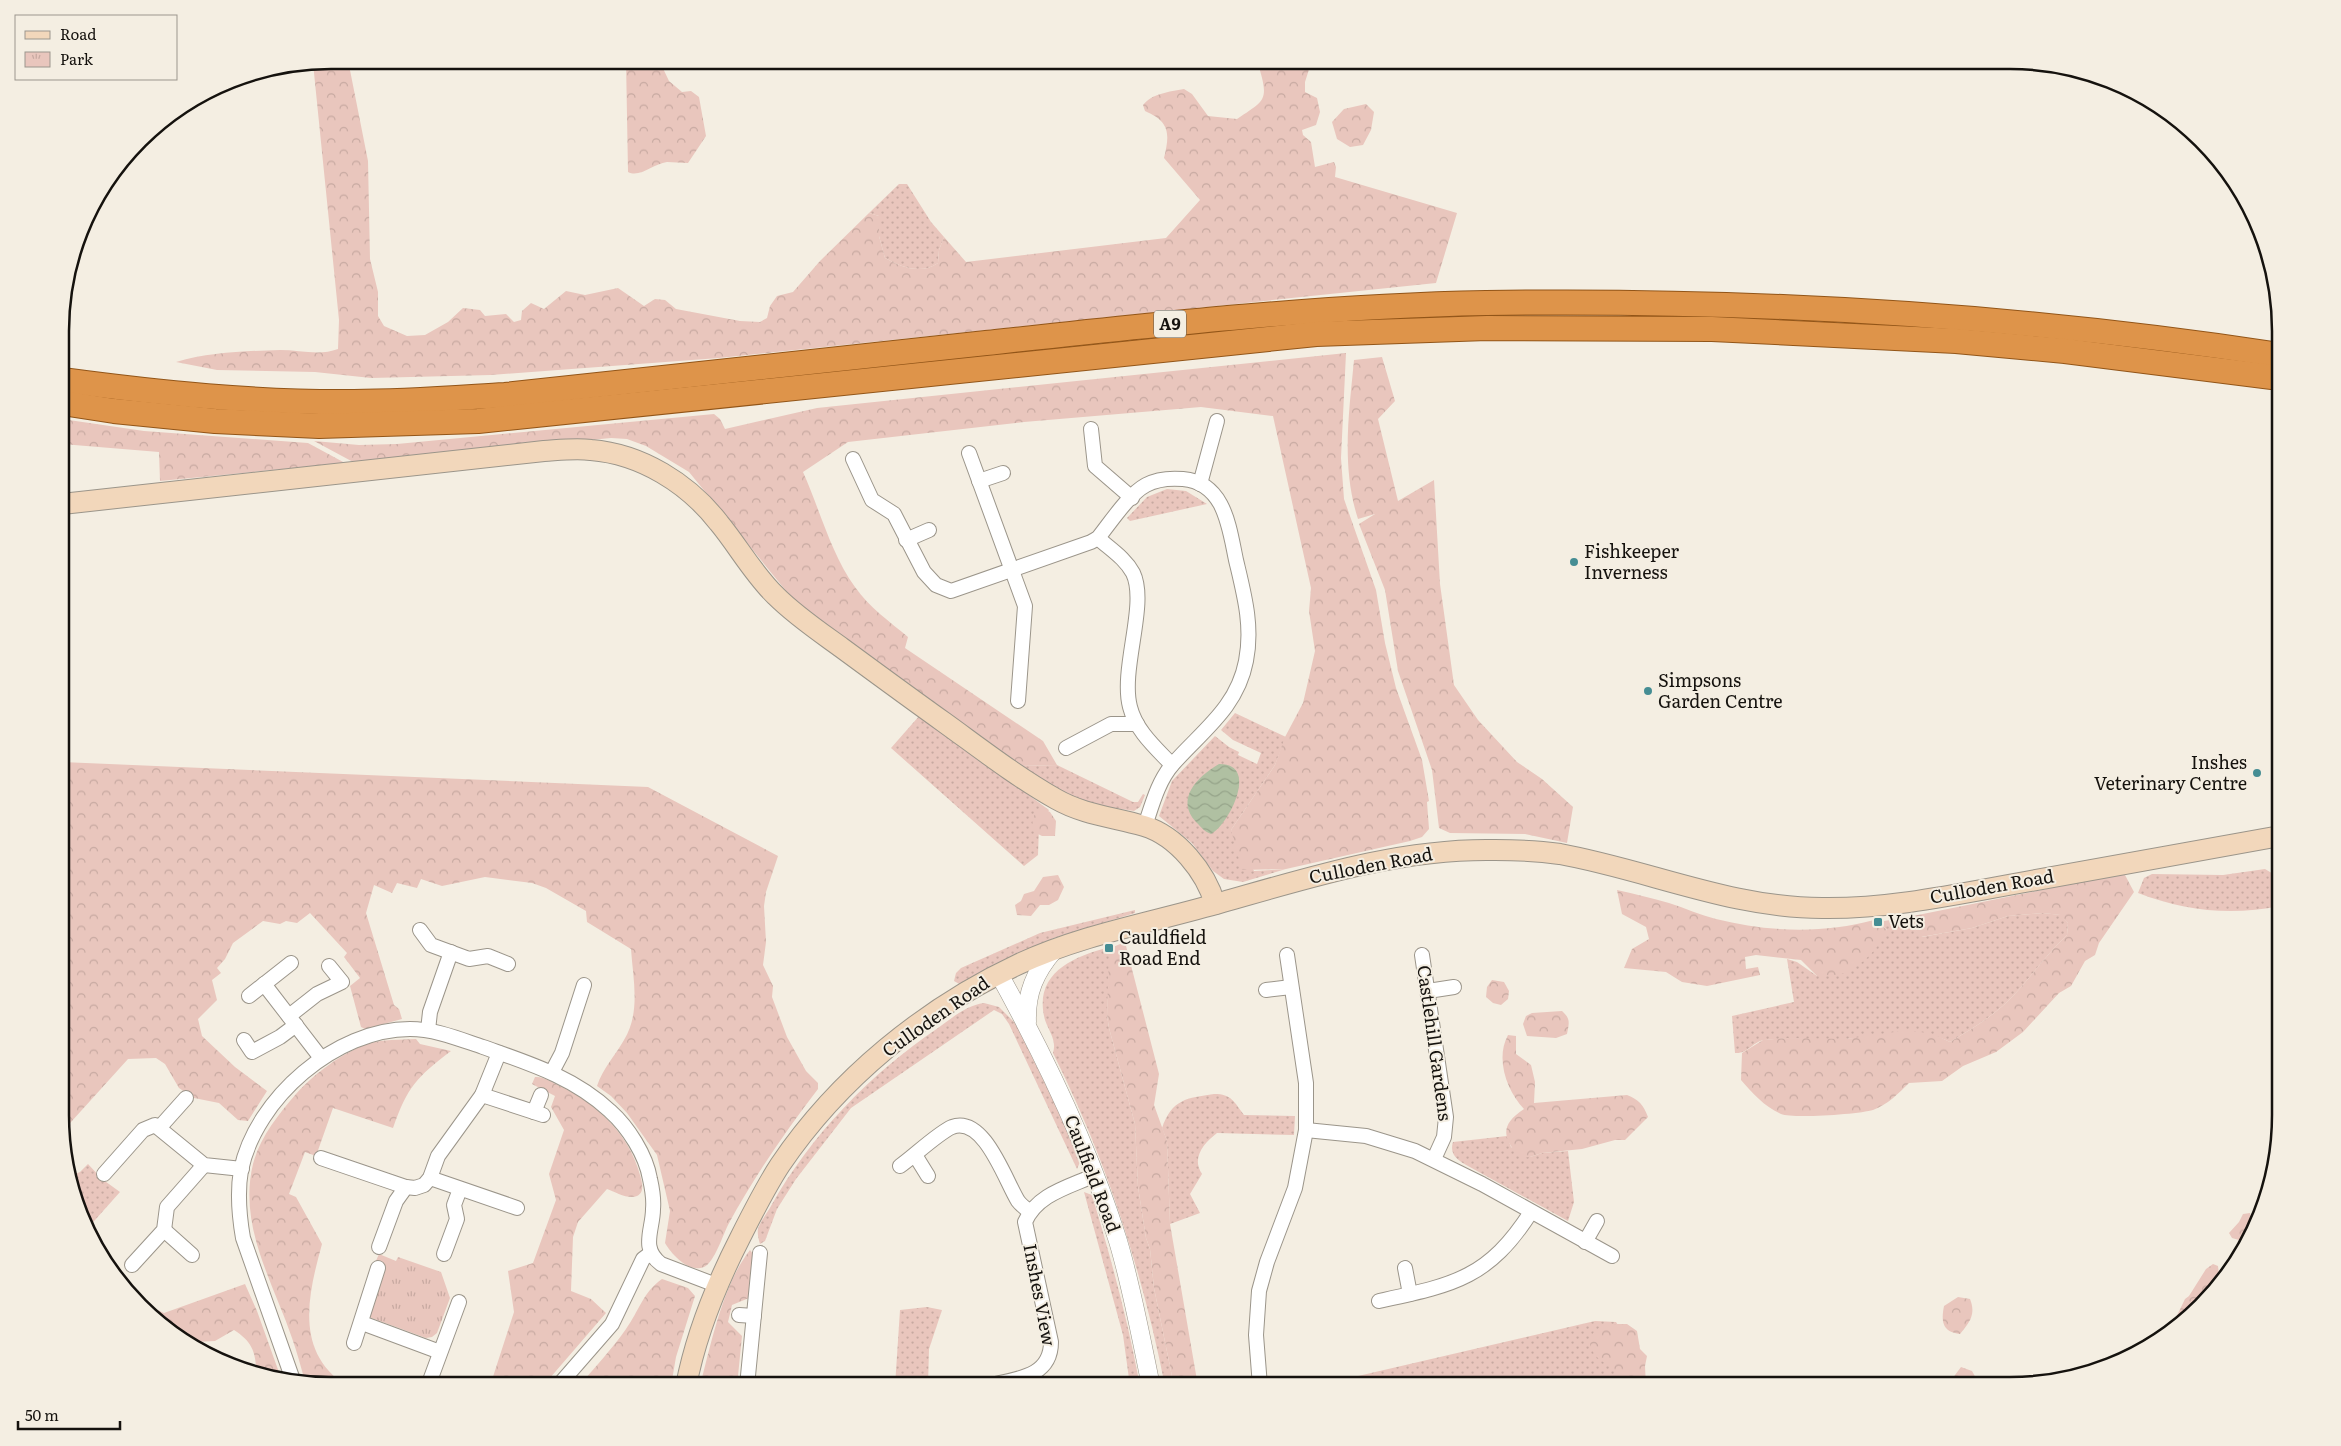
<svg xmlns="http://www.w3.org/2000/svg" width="2341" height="1446" viewBox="0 0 2341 1446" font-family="Literata,serif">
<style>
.grass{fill:url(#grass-dots)}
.forest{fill:url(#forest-crowns)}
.park{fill:url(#park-tufts)}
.water{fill:url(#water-waves)}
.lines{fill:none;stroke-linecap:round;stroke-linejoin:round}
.minor-casing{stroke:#9b958a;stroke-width:16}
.tertiary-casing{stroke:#9b958a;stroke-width:19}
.secondary-casing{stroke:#9b958a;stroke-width:22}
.trunk-casing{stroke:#925518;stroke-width:26}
.minor{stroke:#fff;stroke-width:14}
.tertiary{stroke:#fff;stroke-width:18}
.secondary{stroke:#f2d7bb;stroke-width:20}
.trunk{stroke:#de944a;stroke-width:24}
.poi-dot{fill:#458d93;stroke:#f4eee2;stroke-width:2}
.labels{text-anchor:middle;stroke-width:4;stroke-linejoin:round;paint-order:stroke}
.shield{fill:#f4eee2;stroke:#58544e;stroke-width:1}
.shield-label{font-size:16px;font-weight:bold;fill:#15120e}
.poi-label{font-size:18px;fill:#15120e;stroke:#f4eee2;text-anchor:start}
.street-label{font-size:18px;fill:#15120e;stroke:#f4eee2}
.rim{fill:none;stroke:#15120e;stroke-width:2.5}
</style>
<defs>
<pattern id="grass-dots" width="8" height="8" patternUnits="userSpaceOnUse" patternTransform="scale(1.25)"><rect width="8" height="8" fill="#e9c6bd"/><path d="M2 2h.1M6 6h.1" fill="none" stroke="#c7a9a1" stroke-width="1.8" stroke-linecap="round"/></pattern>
<pattern id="forest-crowns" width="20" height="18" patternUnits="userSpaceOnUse" patternTransform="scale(1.25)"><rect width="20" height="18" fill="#e9c6bd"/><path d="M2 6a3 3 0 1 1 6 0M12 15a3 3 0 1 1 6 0" fill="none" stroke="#c7a9a1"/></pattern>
<pattern id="park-tufts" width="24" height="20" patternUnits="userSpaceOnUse" patternTransform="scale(1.25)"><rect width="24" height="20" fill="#e9c6bd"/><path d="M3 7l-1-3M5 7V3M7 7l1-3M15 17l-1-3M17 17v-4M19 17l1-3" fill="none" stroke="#c7a9a1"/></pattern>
<pattern id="water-waves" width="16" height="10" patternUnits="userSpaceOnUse" patternTransform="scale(1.25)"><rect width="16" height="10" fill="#b0c0a2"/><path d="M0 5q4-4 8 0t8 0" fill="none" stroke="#96a48a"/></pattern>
</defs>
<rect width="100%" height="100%" fill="#f4eee2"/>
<g class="grass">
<path d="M 899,184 L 907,184 L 931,222 L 944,237 L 939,250 L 938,263 C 921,275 901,267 885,258 L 879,236 L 879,216 L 869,213 Z"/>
<polygon points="1167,489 1186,491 1207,504 1130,521 1127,518 1147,497"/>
<polygon points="1235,713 1286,737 1275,765 1231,830 1254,871 1286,869 1243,882 1224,879 1213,871 1192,843 1159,816 1172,781 1215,736 1229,747 1239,752 1238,755 1257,764 1261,753 1233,740 1221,730"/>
<polygon points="920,715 1049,810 1039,826 1038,855 1024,866 891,748"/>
<polygon points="1057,765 1133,802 1138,802 1143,794 1145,795 1140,807 1134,811 1115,808 1114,811 1071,798 1020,766"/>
<path d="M 2265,869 L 2280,878 L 2280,906 C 2231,916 2185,911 2138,893 L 2144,878 L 2152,874 L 2223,875 Z"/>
<polygon points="1135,910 1135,913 1054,938 1009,957 1010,961 961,985 954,981 956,973 961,968 1040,933"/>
<path d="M 2043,913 L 2061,915 L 2068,923 L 2067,935 C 2045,955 2029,981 2007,1002 C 1990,1018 1970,1030 1950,1042 C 1913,1023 1884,1037 1845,1039 C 1819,1041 1791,1037 1765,1040 C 1753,1041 1748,1054 1735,1053 L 1732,1016 L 1794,1002 L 1787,959 L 1797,962 L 1817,976 L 1887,930 L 1878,922 L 1908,917 L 1908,922 L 1922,937 L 1972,928 L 2008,916 Z"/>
<path d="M 1106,948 L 1110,956 L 1107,1015 L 1109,1028 L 1135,1124 L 1138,1187 L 1146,1238 L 1150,1249 L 1154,1288 L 1174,1386 L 1165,1386 C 1142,1270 1106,1159 1053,1053 C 1057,1040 1049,1032 1045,1020 C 1033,975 1070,958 1106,948 Z"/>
<path d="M 984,1003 L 999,1007 L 1016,1024 L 1061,1116 L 1080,1162 L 1077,1169 L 1009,1024 L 1002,1014 L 994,1010 L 851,1108 L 796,1179 L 777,1209 L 765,1241 L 760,1244 C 759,1240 757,1234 758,1229 C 760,1222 767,1213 771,1206 C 811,1135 870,1074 938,1028 C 952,1018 967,1005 984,1003 Z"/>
<path d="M 1214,1094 C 1232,1094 1234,1102 1244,1115 L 1295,1116 L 1294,1135 L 1217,1133 C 1204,1143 1191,1158 1202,1174 L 1190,1194 L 1200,1213 L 1170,1224 L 1167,1141 L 1162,1128 C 1172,1099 1187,1098 1214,1094 Z"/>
<path d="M 1507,1136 L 1511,1147 L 1530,1157 L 1542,1153 L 1568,1151 L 1574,1202 L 1568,1221 L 1468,1166 C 1458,1160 1449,1155 1453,1142 Z"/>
<polygon points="88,1164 102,1179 120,1192 87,1229 83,1220 82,1202 77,1198 73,1175 80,1172"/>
<path d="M 1084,1192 L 1092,1195 C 1111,1258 1128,1321 1140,1386 L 1130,1386 L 1123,1335 Z"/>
<polygon points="927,1307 942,1310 929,1349 928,1386 895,1386 900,1310"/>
<polygon points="1595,1321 1616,1322 1626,1338 1638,1386 1315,1386"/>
</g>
<g class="forest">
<path d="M 330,60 L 348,60 L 368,161 L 370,259 L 378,292 L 378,316 L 384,326 L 407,336 L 425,335 L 448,322 L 463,308 L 480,310 L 485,316 L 506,314 L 514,322 L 521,320 L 522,311 L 531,303 L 544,309 L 566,291 L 585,295 L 618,288 L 644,306 L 655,299 L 665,300 L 676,309 L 740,321 L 760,322 L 767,318 L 770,306 L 777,296 L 793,292 L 820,261 L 869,213 L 879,216 L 879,236 L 885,258 C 901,267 921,275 938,263 L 939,250 L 944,237 L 966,262 L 1166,238 L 1200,200 L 1164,158 C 1170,133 1170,122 1145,111 L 1143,105 C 1153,93 1169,92 1184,89 L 1192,94 L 1208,116 L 1237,119 C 1265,100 1269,101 1259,67 L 1262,60 L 1312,60 L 1305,82 L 1305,92 L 1317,98 L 1320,112 L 1316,125 L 1302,130 L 1303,135 L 1311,142 L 1315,167 L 1334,162 L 1336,167 L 1335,177 L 1457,213 L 1436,283 L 719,358 L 491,375 L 371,378 L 315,372 L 217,370 L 176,362 C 210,352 245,351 280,350 C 300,350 320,356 338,349 L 339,320 L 313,63 Z"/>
<path d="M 626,60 L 659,60 L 669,81 L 682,92 L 691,91 L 699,97 L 706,136 L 688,163 C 681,163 673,162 667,162 C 653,164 640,178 628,172 Z"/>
<polygon points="1366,104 1374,112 1371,130 1363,145 1350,147 1337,139 1332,122 1344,109"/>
<path d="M 1346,353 L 1341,458 L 1344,499 L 1376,590 L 1385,643 L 1396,688 L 1422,760 L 1429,801 L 1427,802 L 1429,829 L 1422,837 L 1410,841 L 1286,869 L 1242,870 L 1231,830 L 1275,765 L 1285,737 L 1303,703 L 1315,651 L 1309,611 L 1311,588 L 1273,416 L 1201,407 L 1024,422 L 848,442 L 803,472 C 820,510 831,554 855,587 C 869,607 890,622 908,637 L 905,648 L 1043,741 L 1057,765 L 1020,766 L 810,617 L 787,592 L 689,472 L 646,446 L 627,439 L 611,438 L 355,463 L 314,441 L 359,445 L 397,444 L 714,414 L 720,419 L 725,429 L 817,408 Z"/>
<path d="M 1382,357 L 1395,401 L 1378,419 L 1398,501 L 1434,480 L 1440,584 L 1454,685 L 1478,720 L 1517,762 L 1542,779 L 1573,807 L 1567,843 L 1525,834 L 1450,833 L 1439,828 L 1432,770 L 1398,671 L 1385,590 L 1359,524 L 1375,514 L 1358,519 C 1341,467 1349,413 1354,360 Z"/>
<polygon points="62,419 144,431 308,443 345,463 160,481 159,452 62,444"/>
<path d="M 62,762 L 648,787 L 778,856 L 766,892 L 764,906 L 766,942 L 763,965 L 773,986 L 772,997 L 787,1037 L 806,1071 L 818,1083 L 818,1089 C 785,1132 754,1177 728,1225 C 723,1235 714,1263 704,1267 C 689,1273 672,1255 665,1243 L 670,1211 L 657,1155 L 627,1113 L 611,1096 L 597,1086 C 603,1068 615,1056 624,1040 C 641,1012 633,979 631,949 L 587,922 L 586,911 L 546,888 L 532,883 L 485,877 L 442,886 L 421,879 L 417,888 L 397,883 L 392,893 L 374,885 L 366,913 L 394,1005 L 399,1009 L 402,1019 L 365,1029 L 361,1027 L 350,986 L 360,978 L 344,957 L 347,953 L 310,913 L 297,923 L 286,921 L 280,924 L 263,921 L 233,943 L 225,959 L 217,968 L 221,973 L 212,980 L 217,1000 L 198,1019 L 202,1036 L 235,1067 L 267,1091 L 248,1121 L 238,1120 L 219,1103 L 194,1098 L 179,1088 L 165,1064 L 156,1058 L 128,1059 L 62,1132 Z"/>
<path d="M 1042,808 L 1050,812 L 1056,821 L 1055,836 L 1042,836 L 1034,832 C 1031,822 1032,814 1042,808 Z"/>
<polygon points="1058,875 1064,887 1058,900 1049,905 1040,905 1031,916 1017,915 1015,905 1021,901 1024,894 1034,891 1043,877"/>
<path d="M 2116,875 L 2125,875 L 2134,892 L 2099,943 L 2095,955 L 2085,961 L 2071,986 L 2059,993 L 2023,1032 L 1996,1052 L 1963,1066 L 1942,1081 L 1909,1083 C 1899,1093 1887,1105 1873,1110 C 1860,1114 1793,1119 1781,1114 C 1765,1107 1752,1093 1741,1080 L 1742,1053 L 1763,1040 L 1787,1038 L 1847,1039 L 1908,1030 L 1933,1034 L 1950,1042 C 1970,1030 1990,1018 2007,1002 C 2029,981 2045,955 2067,935 L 2068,923 L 2060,915 L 2043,913 L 2008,916 L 1972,928 L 1921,937 L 1908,922 L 1908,917 Z"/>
<path d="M 1617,890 C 1635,894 1652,898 1669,903 C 1685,908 1700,915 1716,919 C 1768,932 1823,934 1874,920 L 1887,930 C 1880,947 1862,966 1844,973 C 1837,976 1825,975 1817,976 L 1801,960 L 1756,955 L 1745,957 L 1746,969 L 1758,967 L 1760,975 L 1707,986 L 1682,982 L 1666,972 L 1624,968 L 1632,949 L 1649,939 L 1646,927 L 1622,914 Z"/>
<polygon points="1125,942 1159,1074 1154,1105 1167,1141 1170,1224 1198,1386 1174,1386 1154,1288 1150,1249 1146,1238 1138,1187 1135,1124 1109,1028 1107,1015 1109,952 1113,950 1113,947"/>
<polygon points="1492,980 1504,982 1509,991 1508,999 1501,1005 1493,1003 1486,997 1487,987"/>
<path d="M 1562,1011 C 1571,1019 1569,1023 1567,1034 L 1556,1038 L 1527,1036 L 1523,1024 L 1526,1016 L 1532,1013 Z"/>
<path d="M 1508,1035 L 1516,1036 L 1516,1054 L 1531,1065 L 1535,1082 L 1534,1103 L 1627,1095 C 1639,1100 1643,1104 1648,1117 L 1625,1140 L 1615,1140 L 1582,1149 L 1542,1153 L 1530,1157 L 1520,1158 C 1502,1137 1500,1125 1524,1109 C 1507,1091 1495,1059 1508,1035 Z"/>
<path d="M 416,1039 L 420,1044 L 451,1051 C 416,1078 408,1086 393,1128 L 333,1108 L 316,1156 L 305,1152 L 289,1194 L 296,1197 L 322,1244 C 308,1295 294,1352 347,1386 L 305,1382 C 301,1367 297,1352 292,1338 C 273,1282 238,1226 253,1164 C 260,1137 278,1115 296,1094 C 314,1074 342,1053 367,1044 C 383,1039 400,1040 416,1039 Z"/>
<path d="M 535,1077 C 543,1076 552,1082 560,1086 C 597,1104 629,1134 640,1175 C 642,1182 645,1192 637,1196 C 629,1200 615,1192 607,1189 L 578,1222 L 573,1237 L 571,1291 L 591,1299 L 606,1313 L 543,1386 L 490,1386 L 514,1312 L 508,1271 L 533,1263 L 556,1200 L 549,1174 L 564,1130 L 551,1107 L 555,1096 L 532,1084 Z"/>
<polygon points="66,1168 73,1175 77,1198 90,1205 83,1220 74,1203"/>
<polygon points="2250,1213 2252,1222 2244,1238 2239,1240 2232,1238 2229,1233 2239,1222 2243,1214"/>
<path d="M 750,1250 L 753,1254 L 749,1298 L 732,1305 L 728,1322 L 742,1336 L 737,1386 L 700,1386 C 711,1344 723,1284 750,1250 Z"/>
<polygon points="2213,1264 2218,1266 2219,1274 2199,1309 2169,1332 2185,1299 2189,1296 2206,1269"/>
<path d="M 662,1279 L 688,1288 L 695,1296 L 676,1357 L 671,1386 L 579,1386 C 595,1367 612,1349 626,1329 C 639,1311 643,1292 662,1279 Z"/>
<path d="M 245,1284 L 257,1311 L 281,1378 L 260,1374 L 256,1371 C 256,1351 251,1341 234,1330 L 215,1341 L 195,1342 L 190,1345 L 180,1341 L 149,1309 L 153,1308 L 164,1313 Z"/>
<path d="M 1958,1297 L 1970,1299 C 1976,1314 1970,1322 1960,1334 C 1942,1332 1941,1321 1944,1306 Z"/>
<path d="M 1611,1324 L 1627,1324 L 1637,1331 L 1640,1349 L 1647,1356 L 1645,1366 L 1646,1386 L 1620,1386 C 1619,1379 1617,1373 1612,1368 C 1607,1363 1601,1362 1596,1356 C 1583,1340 1593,1327 1611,1324 Z"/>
<polygon points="1961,1367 1972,1371 1977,1380 1976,1385 1952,1385 1952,1379"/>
</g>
<polygon class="park" points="379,1254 396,1261 398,1257 441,1272 450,1298 437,1333 432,1337 426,1338 369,1317 386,1267 375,1263"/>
<path class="water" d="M 1219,764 C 1260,763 1229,825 1211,834 C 1205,832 1201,827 1196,822 C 1175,799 1197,777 1219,764 Z"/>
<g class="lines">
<defs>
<g id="minor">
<polyline points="1091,429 1095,466 1132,498"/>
<polyline points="969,453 1025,606 1018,701"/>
<path d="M 853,459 L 872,500 L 894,514 L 924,572 L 936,585 L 951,591 L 1091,542 L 1098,538 C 1110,523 1129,494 1146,485 C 1157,479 1171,478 1183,479 C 1225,483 1229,527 1236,560 C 1244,594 1253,626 1246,661 C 1237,708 1202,731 1173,764 C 1158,781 1152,805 1145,826"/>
<polyline points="979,481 1003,473"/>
<polyline points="1200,484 1217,421"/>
<path d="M 1098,538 C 1110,549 1125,558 1133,573 C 1148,604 1120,669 1130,707 C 1136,731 1156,748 1172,765"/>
<polyline points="906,540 929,530"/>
<polyline points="1066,748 1111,724 1137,724"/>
<polyline points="420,930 431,945 469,959 488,956 508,964"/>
<polyline points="1422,955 1446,1117 1444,1137 1434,1159"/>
<polyline points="264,984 321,1058"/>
<polyline points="1266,990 1291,987"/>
<polyline points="1428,991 1454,987"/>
<polyline points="249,996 291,963"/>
<polyline points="289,1016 317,994 342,982 329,966"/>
<polyline points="428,1030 430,1012 451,952"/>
<polyline points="244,1040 252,1052 280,1037 296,1025"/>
<polyline points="552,1072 562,1053 584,985"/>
<polyline points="482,1095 543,1115"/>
<polyline points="534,1112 541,1095"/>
<polyline points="160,1127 186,1098"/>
<polyline points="1306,1130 1366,1136 1415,1151 1482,1184 1612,1256"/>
<polyline points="915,1155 928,1176"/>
<polyline points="321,1158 406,1187 415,1188 424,1185 430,1178 438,1156 482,1095 499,1053"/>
<path d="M 900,1166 C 913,1157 938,1133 952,1127 C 984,1115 1005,1180 1018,1201 C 1021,1205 1025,1208 1029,1211"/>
<polyline points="104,1174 143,1130 155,1125 204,1165 242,1169"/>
<polyline points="430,1178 517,1208"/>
<polyline points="164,1230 192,1255"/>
<polyline points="1585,1242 1597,1221"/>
<polyline points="379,1247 396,1201 406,1187"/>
<polyline points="444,1254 457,1219 454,1205 460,1189"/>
<polyline points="132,1265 164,1230 167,1207 204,1165"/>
<polyline points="1405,1268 1410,1294"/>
<path d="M 1379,1301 C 1453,1285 1488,1279 1531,1212"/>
<polyline points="739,1315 754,1316"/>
<polyline points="362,1323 440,1352"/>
<polyline points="354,1343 378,1268"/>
<path d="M 293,1380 L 243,1238 C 239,1215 237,1193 241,1170 C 256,1098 336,1029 410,1029 C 435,1029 459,1039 483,1047 C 528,1063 574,1077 610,1111 C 628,1127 646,1155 650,1179 C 652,1188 654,1199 653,1209 C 653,1230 640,1248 661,1264 L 716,1285"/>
<polyline points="428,1386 459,1302"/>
<polyline points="558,1386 612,1324 643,1259 651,1253"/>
<polyline points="747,1386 760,1253"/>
<path d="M 986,1386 C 1015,1379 1051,1378 1051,1342 L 1025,1222 C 1037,1194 1069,1187 1095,1175"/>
<polyline points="1260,1386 1256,1335 1259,1291 1267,1262 1295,1188 1306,1130 1306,1083 1287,955"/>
</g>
<g id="tertiary">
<path d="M 999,974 C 1046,1059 1089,1148 1118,1241 C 1132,1288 1141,1338 1151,1386"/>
<path d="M 1027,1022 C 1026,993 1035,972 1054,950"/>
</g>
<g id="secondary">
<path d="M 62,504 L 544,451 C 560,450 576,448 591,450 C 641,454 688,483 719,523 C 738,546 754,575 776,596 C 796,616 820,632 842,648 C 876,673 910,698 945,723 C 981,749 1017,777 1056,799 C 1084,815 1114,817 1144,826 C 1177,836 1206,872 1215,904"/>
<path d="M 686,1386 C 696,1334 716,1285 740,1238 C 752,1214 765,1188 780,1165 C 838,1079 925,1008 1019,964 C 1083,934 1155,922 1223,902 C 1311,877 1402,848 1495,850 C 1516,850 1539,851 1560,854 C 1648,870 1731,908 1822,908 C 1890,909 1958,894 2025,882 C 2110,866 2195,851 2280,836"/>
</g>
<g id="trunk">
<path d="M 62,380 C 159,393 256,403 354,402 C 404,402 455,398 505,395 C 666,378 826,360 986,343 C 1151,325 1321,306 1486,303 C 1752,299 2018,315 2280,355"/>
<polyline points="62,403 114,411 215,421 319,426 478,421 1316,334 1487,328 1712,329 1956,341 2065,351 2280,378"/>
</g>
</defs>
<use href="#minor" class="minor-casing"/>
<use href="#tertiary" class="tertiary-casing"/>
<use href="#secondary" class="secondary-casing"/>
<use href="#trunk" class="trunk-casing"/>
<use href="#minor" class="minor"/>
<use href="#tertiary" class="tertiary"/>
<use href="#secondary" class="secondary"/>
<use href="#trunk" class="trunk"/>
</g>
<g class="poi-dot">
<circle cx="1574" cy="562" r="5"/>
<circle cx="1648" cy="691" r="5"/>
<circle cx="2257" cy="773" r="5"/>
<rect x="1873" y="917" width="10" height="10" rx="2.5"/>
<rect x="1104" y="943" width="10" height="10" rx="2.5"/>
</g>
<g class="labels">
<rect class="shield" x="1154" y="310.5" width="32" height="27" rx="4"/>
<g class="shield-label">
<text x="1170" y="330">A9</text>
</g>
<g class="poi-label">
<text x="1584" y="558">Fishkeeper<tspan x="1584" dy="21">Inverness</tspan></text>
<text x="1658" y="687">Simpsons<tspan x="1658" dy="21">Garden Centre</tspan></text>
<text x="2247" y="769" text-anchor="end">Inshes<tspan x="2247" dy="21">Veterinary Centre</tspan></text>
<text x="1888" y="928">Vets</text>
<text x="1119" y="944">Cauldfield<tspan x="1119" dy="21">Road End</tspan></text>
</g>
<g class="street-label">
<text transform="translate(1371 866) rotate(-11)" y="6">Culloden Road</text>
<text transform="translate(1992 887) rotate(-10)" y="6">Culloden Road</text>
<text transform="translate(936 1017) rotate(-35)" y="6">Culloden Road</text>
<text transform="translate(1434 1043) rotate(82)" y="6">Castlehill Gardens</text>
<text transform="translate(1092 1174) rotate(69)" y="6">Caulfield Road</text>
<text transform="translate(1039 1295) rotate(79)" y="6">Inshes View</text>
</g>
</g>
<path d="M0 0H2341V1446H0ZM331 69H2010A262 262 0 0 1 2272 331V1115A262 262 0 0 1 2010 1377H331A262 262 0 0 1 69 1115V331A262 262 0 0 1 331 69Z" fill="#f4eee2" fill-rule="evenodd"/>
<path class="rim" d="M331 69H2010A262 262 0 0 1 2272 331V1115A262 262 0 0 1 2010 1377H331A262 262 0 0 1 69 1115V331A262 262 0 0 1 331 69Z"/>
<rect x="15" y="15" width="162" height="65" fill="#f4eee2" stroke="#9b968d"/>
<rect x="25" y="31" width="25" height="8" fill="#f2d7bb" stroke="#9b968d"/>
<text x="60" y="40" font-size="15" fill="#15120e">Road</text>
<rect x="25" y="52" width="25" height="15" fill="url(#park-tufts)" stroke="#9b968d"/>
<text x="60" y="65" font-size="15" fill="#15120e">Park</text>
<path d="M18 1421v8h102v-8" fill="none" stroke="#15120e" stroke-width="2.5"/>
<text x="25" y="1421" font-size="15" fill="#15120e" stroke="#f4eee2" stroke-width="4" paint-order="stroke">50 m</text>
</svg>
